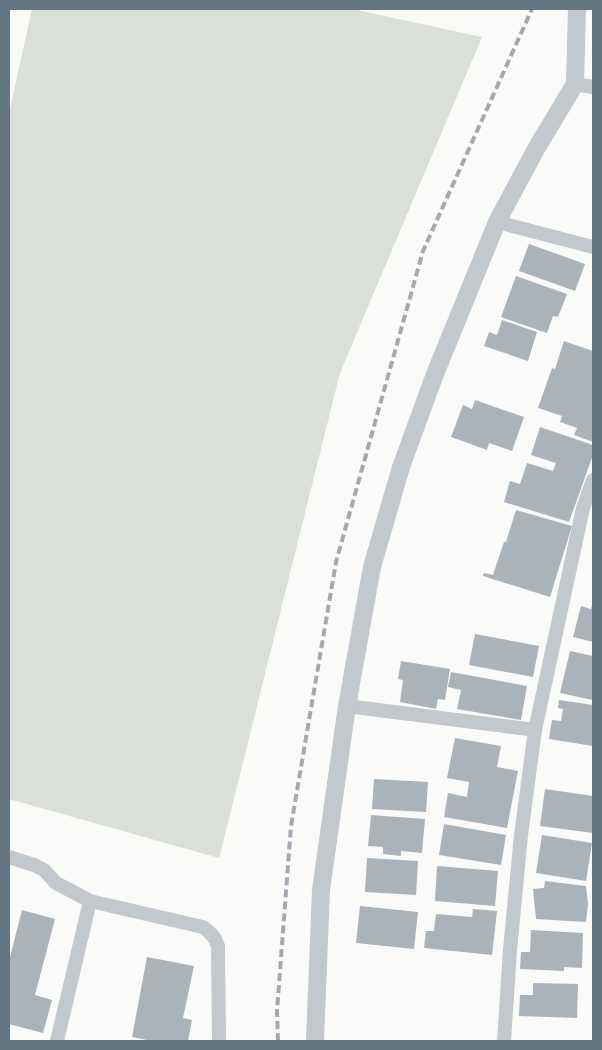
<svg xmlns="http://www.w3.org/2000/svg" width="602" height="1050" viewBox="0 0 602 1050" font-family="Jost,sans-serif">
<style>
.green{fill:#dadfd7}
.building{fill:#aab3b9}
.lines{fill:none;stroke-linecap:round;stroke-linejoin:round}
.minor{stroke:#c3c8cc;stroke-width:14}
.tertiary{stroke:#c3c8cc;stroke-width:18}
.rail{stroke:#a2aab0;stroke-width:4;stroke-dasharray:8 4;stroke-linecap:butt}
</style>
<rect width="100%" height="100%" fill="#fafaf8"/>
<polygon class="green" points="32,9 352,9 482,37 340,373 219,858 9,799 9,113"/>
<g class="building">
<polygon points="529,244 585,264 575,291 519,271"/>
<polygon points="516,276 567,294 558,317 553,316 547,333 501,317"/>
<polygon points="502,320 537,332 528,361 484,346 489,332 497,335"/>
<polygon points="564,341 593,351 593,442 574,435 577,428 560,422 562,416 538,408 552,368 555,369"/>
<polygon points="475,400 524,417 512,451 489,443 487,450 451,437 463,405 472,409"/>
<polygon points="540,427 593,445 593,455 569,522 504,502 510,481 520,484 527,463 553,471 556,463 531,455"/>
<polygon points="516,510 572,526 550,597 483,576 484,573 493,575 504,542 506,542"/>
<polygon points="593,601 593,642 573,637 581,606 591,609"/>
<polygon points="475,634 539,646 533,677 469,665"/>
<polygon points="570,651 593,656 593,700 560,693"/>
<polygon points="401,661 450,669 445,700 438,699 436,709 400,702 403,680 398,679"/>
<polygon points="451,672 527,686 521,720 457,709 461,690 448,687"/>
<polygon points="559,700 593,705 593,746 549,739 552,720 561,721 563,709 558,708"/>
<polygon points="455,738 501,746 497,767 518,771 507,828 444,817 448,793 467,797 469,782 447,778"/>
<polygon points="374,779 428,782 426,812 372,809"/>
<polygon points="545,789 593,796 593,833 540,826"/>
<polygon points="371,815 425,819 422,853 401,851 401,856 383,854 383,847 368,846"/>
<polygon points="444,824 506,835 501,865 439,855"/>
<polygon points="542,835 592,843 586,881 536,873"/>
<polygon points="367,858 418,861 416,895 365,892"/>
<polygon points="437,866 498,871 495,906 435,901"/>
<polygon points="545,881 586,886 588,904 586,922 536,919 533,889 544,888"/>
<polygon points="360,906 418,912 414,949 356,943"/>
<polygon points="473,909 497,911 492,955 424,948 426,931 434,931 436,914 472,917"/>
<polygon points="22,910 55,919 35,995 52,1000 43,1033 9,1024 9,961"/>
<polygon points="531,930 583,933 582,968 564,967 564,971 520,969 521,952 530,952"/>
<polygon points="147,957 194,966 183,1018 192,1020 188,1041 152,1041 132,1037"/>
<polygon points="533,983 578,984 577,1018 519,1016 520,995 533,995"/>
</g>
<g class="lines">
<g class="minor">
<polyline points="575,84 593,87"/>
<polyline points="497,222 593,247"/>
<polyline points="347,706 535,730"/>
<path d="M 9,857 L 34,865 L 44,870 L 56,883 L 90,901 L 203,927 C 211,932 215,937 218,946 L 219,1041"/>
<polyline points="57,1041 90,901"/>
<polyline points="504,1041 510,950 521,835 535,730 583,508 593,480"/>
</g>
<polyline class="tertiary" points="315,1041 321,890 347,706 372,567 401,467 435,374 497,222 536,149 575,84 577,9"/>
<polyline class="rail" points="278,1041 277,1011 291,826 336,562 423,251 532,9"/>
</g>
<rect width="602" height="1050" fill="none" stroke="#657683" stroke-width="20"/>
</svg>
